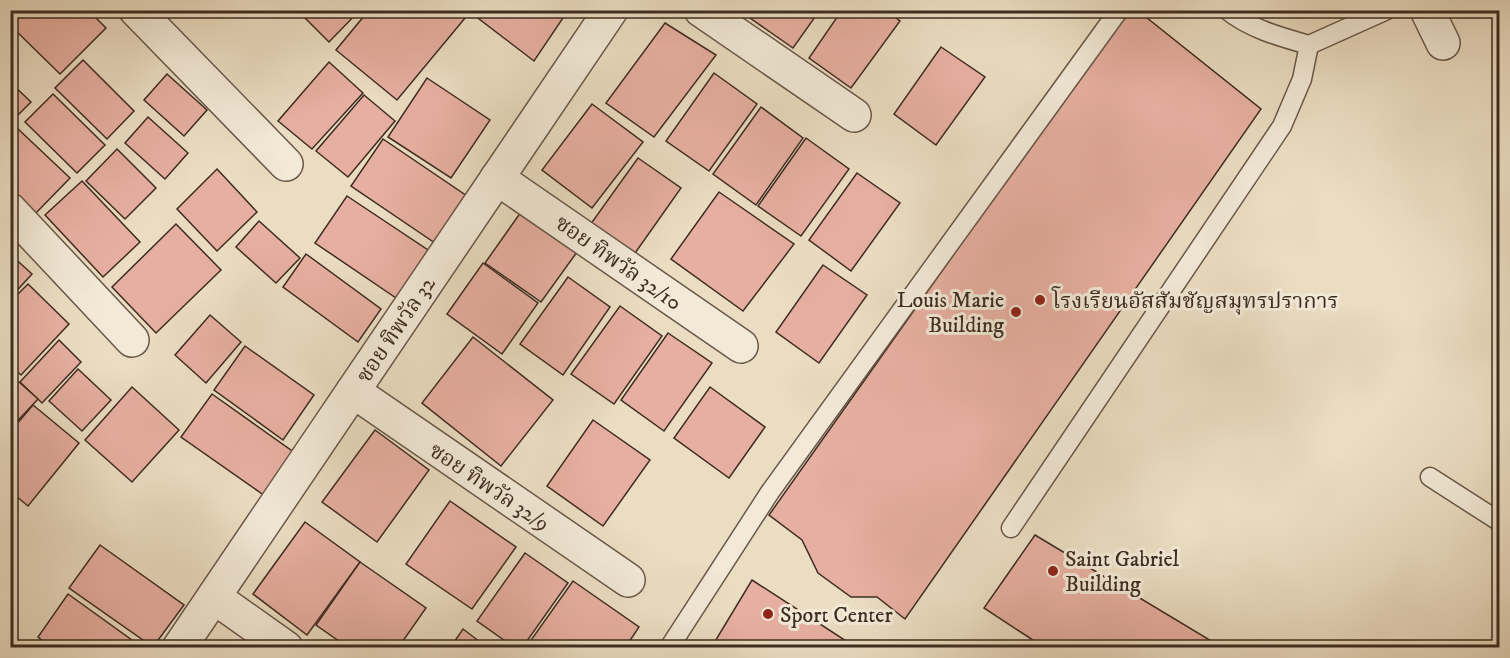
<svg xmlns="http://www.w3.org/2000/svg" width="1510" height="658" viewBox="0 0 1510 658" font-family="'IM FELL DW Pica','Noto Serif Thai',serif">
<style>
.building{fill:#e7afa1;stroke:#3e2c21;stroke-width:1.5}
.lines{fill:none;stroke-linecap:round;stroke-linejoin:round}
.service-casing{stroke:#695849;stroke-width:21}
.minor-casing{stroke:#695849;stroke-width:36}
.service{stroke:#f2e9d7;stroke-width:18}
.minor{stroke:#f2e9d7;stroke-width:33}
.poi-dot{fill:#8f2418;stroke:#f2e9d7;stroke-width:2}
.labels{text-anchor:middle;stroke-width:6;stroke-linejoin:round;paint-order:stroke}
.street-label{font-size:22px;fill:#3e2c21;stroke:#f2e9d7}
.poi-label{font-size:22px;fill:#3e2c21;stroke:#f2e9d7;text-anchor:start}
</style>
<rect width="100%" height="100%" fill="#ebddc2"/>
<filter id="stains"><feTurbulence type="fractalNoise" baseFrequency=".00333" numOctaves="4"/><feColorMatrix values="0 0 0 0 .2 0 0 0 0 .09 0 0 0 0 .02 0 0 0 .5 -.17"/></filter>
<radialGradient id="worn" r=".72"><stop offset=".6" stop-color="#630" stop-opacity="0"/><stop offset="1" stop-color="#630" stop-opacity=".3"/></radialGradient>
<g class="building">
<polygon points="18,10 88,10 106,28 60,74 10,25 10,18"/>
<polygon points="297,10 360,10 329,42"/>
<polygon points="369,10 468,10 470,12 397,100 336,50"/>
<polygon points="471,10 558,10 565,15 534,61 470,12"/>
<polygon points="755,10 820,10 793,48 750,18"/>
<polygon points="842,10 885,10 900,21 851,88 809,58"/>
<polygon points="1127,10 1137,10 1261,109 905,619 877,597 851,597 818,573 802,540 769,515"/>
<polygon points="665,23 716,55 654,137 606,103"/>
<polygon points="941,47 985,77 936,145 894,114"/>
<polygon points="83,60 134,111 107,139 55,88"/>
<polygon points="329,62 363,93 312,149 278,121"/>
<polygon points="714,73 757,104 709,171 666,141"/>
<polygon points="167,74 207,110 184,136 144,100"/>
<polygon points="427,78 490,120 451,178 388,137"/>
<polygon points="10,82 31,102 10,123"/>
<polygon points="53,94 105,145 77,173 25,122"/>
<polygon points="364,95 395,121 348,177 316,151"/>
<polygon points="592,104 643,142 592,208 542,170"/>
<polygon points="761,107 803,138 756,205 713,174"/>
<polygon points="148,117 188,153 165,179 125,143"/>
<polygon points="16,127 70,178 34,215 10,192 10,133"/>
<polygon points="806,138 849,169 801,236 758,206"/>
<polygon points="383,139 467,196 435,243 351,186"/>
<polygon points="117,149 156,188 125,219 86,181"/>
<polygon points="638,158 681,188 633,256 590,225"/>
<polygon points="217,169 257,212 217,251 177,209"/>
<polygon points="857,173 900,203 851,271 809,240"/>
<polygon points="82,181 140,242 103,277 45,215"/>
<polygon points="719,192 794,244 743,311 671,259"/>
<polygon points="347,196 431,252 399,300 315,243"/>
<polygon points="521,212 577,252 541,302 485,263"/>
<polygon points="259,221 300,258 276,283 236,247"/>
<polygon points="176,224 221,270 156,333 112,287"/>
<polygon points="10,254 32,274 10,298"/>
<polygon points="306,254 381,309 358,342 283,287"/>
<polygon points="483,263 538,303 502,354 447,314"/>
<polygon points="823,265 867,295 819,363 776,332"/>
<polygon points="568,277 610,307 563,375 520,344"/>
<polygon points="28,284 69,324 21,375 10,365 10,302"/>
<polygon points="620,306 662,336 614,404 571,374"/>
<polygon points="210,315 241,342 206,383 175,355"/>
<polygon points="668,333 712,363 664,431 621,400"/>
<polygon points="473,337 553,400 501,466 422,403"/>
<polygon points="59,340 81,362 42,403 20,382"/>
<polygon points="245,346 314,395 283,440 214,390"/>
<polygon points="78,369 111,400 82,431 49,401"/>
<polygon points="10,374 38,399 10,429"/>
<polygon points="132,387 179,430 132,482 85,440"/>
<polygon points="710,387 765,427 729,478 674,438"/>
<polygon points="212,394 295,453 265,496 181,437"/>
<polygon points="33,405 79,443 28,506 10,491 10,432"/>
<polygon points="593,420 650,460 603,526 547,486"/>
<polygon points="375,430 429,470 377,542 322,502"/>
<polygon points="450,501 516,547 472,609 406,564"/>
<polygon points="305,522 360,562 307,635 253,594"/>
<polygon points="1035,535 1223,648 1045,648 984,608"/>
<polygon points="100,545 184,605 153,647 69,588"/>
<polygon points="525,553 568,583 522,648 515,648 477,621"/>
<polygon points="360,562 426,608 398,648 349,648 316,625"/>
<polygon points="752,580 857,648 711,648"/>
<polygon points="573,581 639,627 625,648 535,648 529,643"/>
<polygon points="68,594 143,648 52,648 38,637"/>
<polygon points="463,629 488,648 450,648"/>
</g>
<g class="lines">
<defs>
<g id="service">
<path d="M 1227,10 C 1250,29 1281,37 1309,45 L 1387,10"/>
<polyline points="1430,477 1500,522"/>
<polyline points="1011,528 1282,126 1302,79 1309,45"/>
<polyline points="669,648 770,492 1119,10"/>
</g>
<g id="minor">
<polyline points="136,10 286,164"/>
<polyline points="701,10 854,115"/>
<polyline points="1427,10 1443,43"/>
<polyline points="497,178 741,346"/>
<polyline points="10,210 132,340"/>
<polyline points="353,391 628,580"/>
<polyline points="214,597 286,648"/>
<polyline points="179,648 611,10"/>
</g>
</defs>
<use href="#service" class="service-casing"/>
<use href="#minor" class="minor-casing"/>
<use href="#service" class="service"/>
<use href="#minor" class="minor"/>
</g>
<g class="poi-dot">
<circle cx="1040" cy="300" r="6"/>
<circle cx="1016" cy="312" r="6"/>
<circle cx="1053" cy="571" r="6"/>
<circle cx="768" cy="614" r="6"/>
</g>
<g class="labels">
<g class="street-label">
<text transform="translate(619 262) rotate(35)" y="8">ซอย ทิพวัล 32/10</text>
<text transform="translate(395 329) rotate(-56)" y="8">ซอย ทิพวัล 32</text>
<text transform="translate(490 486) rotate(34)" y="8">ซอย ทิพวัล 32/9</text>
</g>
<g class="poi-label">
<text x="1004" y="307" text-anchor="end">Louis Marie<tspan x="1004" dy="25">Building</tspan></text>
<text x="1052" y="308">โรงเรียนอัสสัมชัญสมุทรปราการ</text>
<text x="1065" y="566">Saint Gabriel<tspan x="1065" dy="25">Building</tspan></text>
<text x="780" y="622">Sport Center</text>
</g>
</g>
<rect width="1510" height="658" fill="none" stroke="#ebddc2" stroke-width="36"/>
<rect x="12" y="12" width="1486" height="634" fill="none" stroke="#3e2c21" stroke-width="3"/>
<rect x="18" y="18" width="1474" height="622" fill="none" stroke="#3e2c21" stroke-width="1.5"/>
<rect width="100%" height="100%" filter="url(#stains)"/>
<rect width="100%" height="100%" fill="url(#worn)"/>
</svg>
